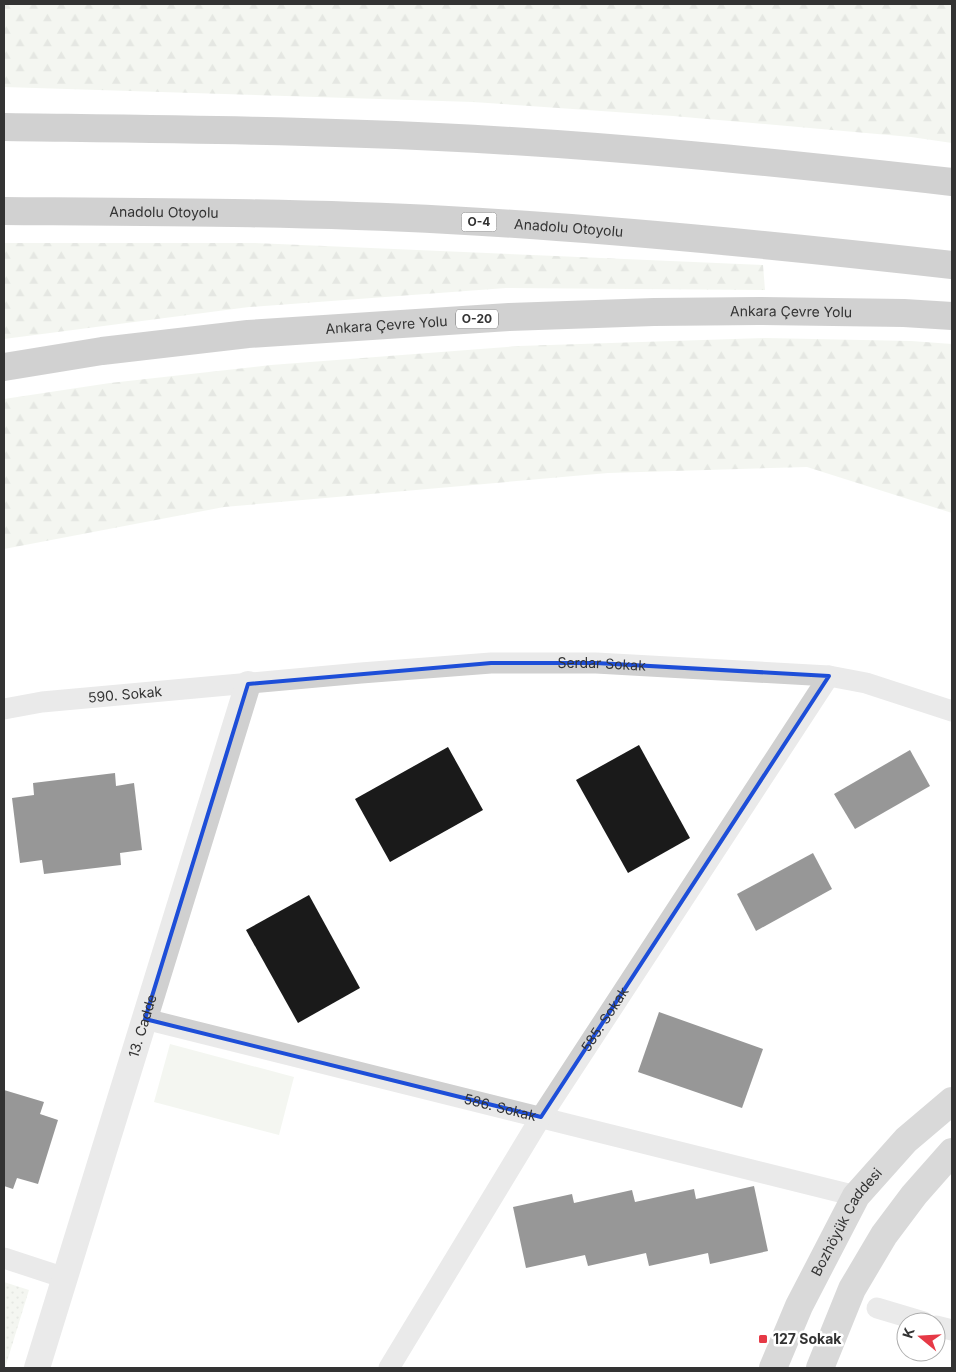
<svg xmlns="http://www.w3.org/2000/svg" width="956" height="1372" viewBox="0 0 956 1372" font-family="Inter,sans-serif">
<style>
.forest{fill:url(#forest-firs)}
.park{fill:url(#park-dots)}
.pitch{fill:#e6ecdf}
.building{fill:#1a1a1a}
.lines{fill:none;stroke-linecap:round;stroke-linejoin:round}
.minor{stroke:#d0d0d0;stroke-width:21}
.tertiary{stroke:#d0d0d0;stroke-width:26}
.primary{stroke:#ababab;stroke-width:28}
.motorway{stroke:#9a9a9a;stroke-width:28}
.marked{fill:none;stroke:#1d4ed8;stroke-width:4;stroke-linejoin:round}
.poi-dot{fill:#e63946;stroke:#fff;stroke-width:2}
.labels{text-anchor:middle;stroke-width:5;stroke-linejoin:round;paint-order:stroke}
.shield{fill:#fff;stroke:#707070;stroke-width:1}
.shield-label{font-size:12px;font-weight:bold;fill:#333}
.street-label{font-size:14px;fill:#333;stroke:#fff}
.poi-label{font-size:14px;font-weight:bold;fill:#333;stroke:#fff;text-anchor:start}
</style>
<defs>
<pattern id="forest-firs" width="22" height="20" patternUnits="userSpaceOnUse" patternTransform="scale(1.25)"><rect width="22" height="20" fill="#e6ecdf"/><path d="M5 1l3.5 6h-7zM16 11l3.5 6h-7z" fill="#c6cbc0"/></pattern>
<pattern id="park-dots" width="8" height="8" patternUnits="userSpaceOnUse" patternTransform="scale(1.25)"><rect width="8" height="8" fill="#e6ecdf"/><path d="M2 2h.1M6 6h.1" fill="none" stroke="#c6cbc0" stroke-width="1.8" stroke-linecap="round"/></pattern>
</defs>
<rect width="100%" height="100%" fill="#fff"/>
<g class="forest">
<polygon points="4,4 952,4 952,143 911,137 673,116 473,102 4,87"/>
<polygon points="4,243 255,243 763,265 765,290 506,288 249,307 4,339"/>
<polygon points="765,338 911,341 952,344 952,513 807,467 608,473 224,507 4,549 4,399 110,383 271,365 519,346"/>
</g>
<polygon class="park" points="4,1282 29,1290 5,1368 4,1368"/>
<polygon class="pitch" points="170,1044 294,1077 279,1135 154,1102"/>
<g class="building">
<polygon points="639,745 690,838 628,873 576,780"/>
<polygon points="448,747 483,810 390,862 355,799"/>
<polygon points="910,750 930,786 855,829 834,794"/>
<polygon points="115,773 116,786 134,783 142,850 120,853 121,865 44,874 42,860 20,863 12,798 34,795 33,783"/>
<polygon points="813,853 832,889 756,931 737,894"/>
<polygon points="309,895 360,988 298,1023 246,930"/>
<polygon points="659,1012 763,1049 742,1108 638,1072"/>
<polygon points="4,1090 44,1102 40,1114 58,1120 38,1184 17,1178 13,1189 4,1186"/>
<polygon points="754,1186 768,1251 710,1264 708,1253 649,1266 646,1253 588,1266 585,1255 526,1268 513,1207 572,1194 574,1203 632,1190 635,1202 694,1189 696,1199"/>
</g>
<g class="lines">
<g class="minor">
<path id="s1" d="M 4,709 L 42,702 L 361,673 L 491,663 L 596,663 L 829,676 L 866,683 L 952,711"/>
<path id="s2" d="M 145,1019 L 856,1196"/>
<polyline points="4,1258 65,1278"/>
<polyline points="877,1308 924,1322"/>
<polyline points="936,1326 952,1330"/>
<path id="s3" d="M 389,1368 L 541,1117 L 829,676"/>
</g>
<path class="tertiary" id="s4" d="M 37,1368 L 248,684"/>
<g class="primary">
<path id="s5" d="M 773,1368 L 799,1306 L 856,1196 L 906,1140 L 952,1101"/>
<polyline points="820,1368 852,1289 884,1235 914,1195 952,1152"/>
</g>
<g class="motorway">
<path d="M 4,127 C 149,129 294,130 438,137 C 610,145 781,163 952,182"/>
<path id="s6" d="M 4,211 C 152,212 300,212 448,220 C 617,229 784,246 952,265"/>
<path id="s7" d="M 4,367 L 102,351 L 248,334 L 509,317 L 654,312 L 759,311 L 904,313 L 952,316"/>
</g>
</g>
<path d="M0 0H956V1372H0ZM 491,663 L 596,663 L 829,676 L 541,1117 L 145,1019 L 248,684 Z" fill="#fff" fill-opacity=".55" fill-rule="evenodd"/>
<path class="marked" d="M 491,663 L 596,663 L 829,676 L 541,1117 L 145,1019 L 248,684 Z"/>
<rect class="poi-dot" x="758" y="1334" width="10" height="10" rx="2.5"/>
<g class="labels">
<g class="shield">
<rect x="461.5" y="212.5" width="35" height="19" rx="4"/>
<rect x="456" y="309.5" width="42" height="19" rx="4"/>
</g>
<g class="shield-label">
<text x="479" y="226">O-4</text>
<text x="477" y="323">O-20</text>
</g>
<g class="street-label">
<text dy="5" stroke="none"><textPath href="#s6" startOffset="160">Anadolu Otoyolu</textPath></text>
<text dy="5" stroke="none"><textPath href="#s6" startOffset="565">Anadolu Otoyolu</textPath></text>
<text dy="5" stroke="none"><textPath href="#s7" startOffset="790">Ankara Çevre Yolu</textPath></text>
<text dy="5" stroke="none"><textPath href="#s7" startOffset="385">Ankara Çevre Yolu</textPath></text>
<text dy="5" stroke="none"><textPath href="#s1" startOffset="600">Serdar Sokak</textPath></text>
<text dy="5" stroke="none"><textPath href="#s1" startOffset="122">590. Sokak</textPath></text>
<text dy="5" stroke="none"><textPath href="#s3" startOffset="410">585. Sokak</textPath></text>
<text dy="5" stroke="none"><textPath href="#s4" startOffset="358">13. Cadde</textPath></text>
<text dy="5" stroke="none"><textPath href="#s2" startOffset="366">586. Sokak</textPath></text>
<text dy="5" stroke="none"><textPath href="#s5" startOffset="164">Bozhöyük Caddesi</textPath></text>
</g>
<g class="poi-label">
<text x="773" y="1344">127 Sokak</text>
</g>
</g>
<rect width="956" height="1372" fill="none" stroke="#333333" stroke-width="10"/>
<g transform="translate(921 1337) rotate(288)"><circle r="24" fill="#ffffff" stroke="#adadad"/>
<path d="M0-4L9 19L0 12L-9 19Z" fill="#e63946"/>
<text y="-8" font-size="14" font-weight="bold" text-anchor="middle" fill="#333333">K</text>
</g>
</svg>
